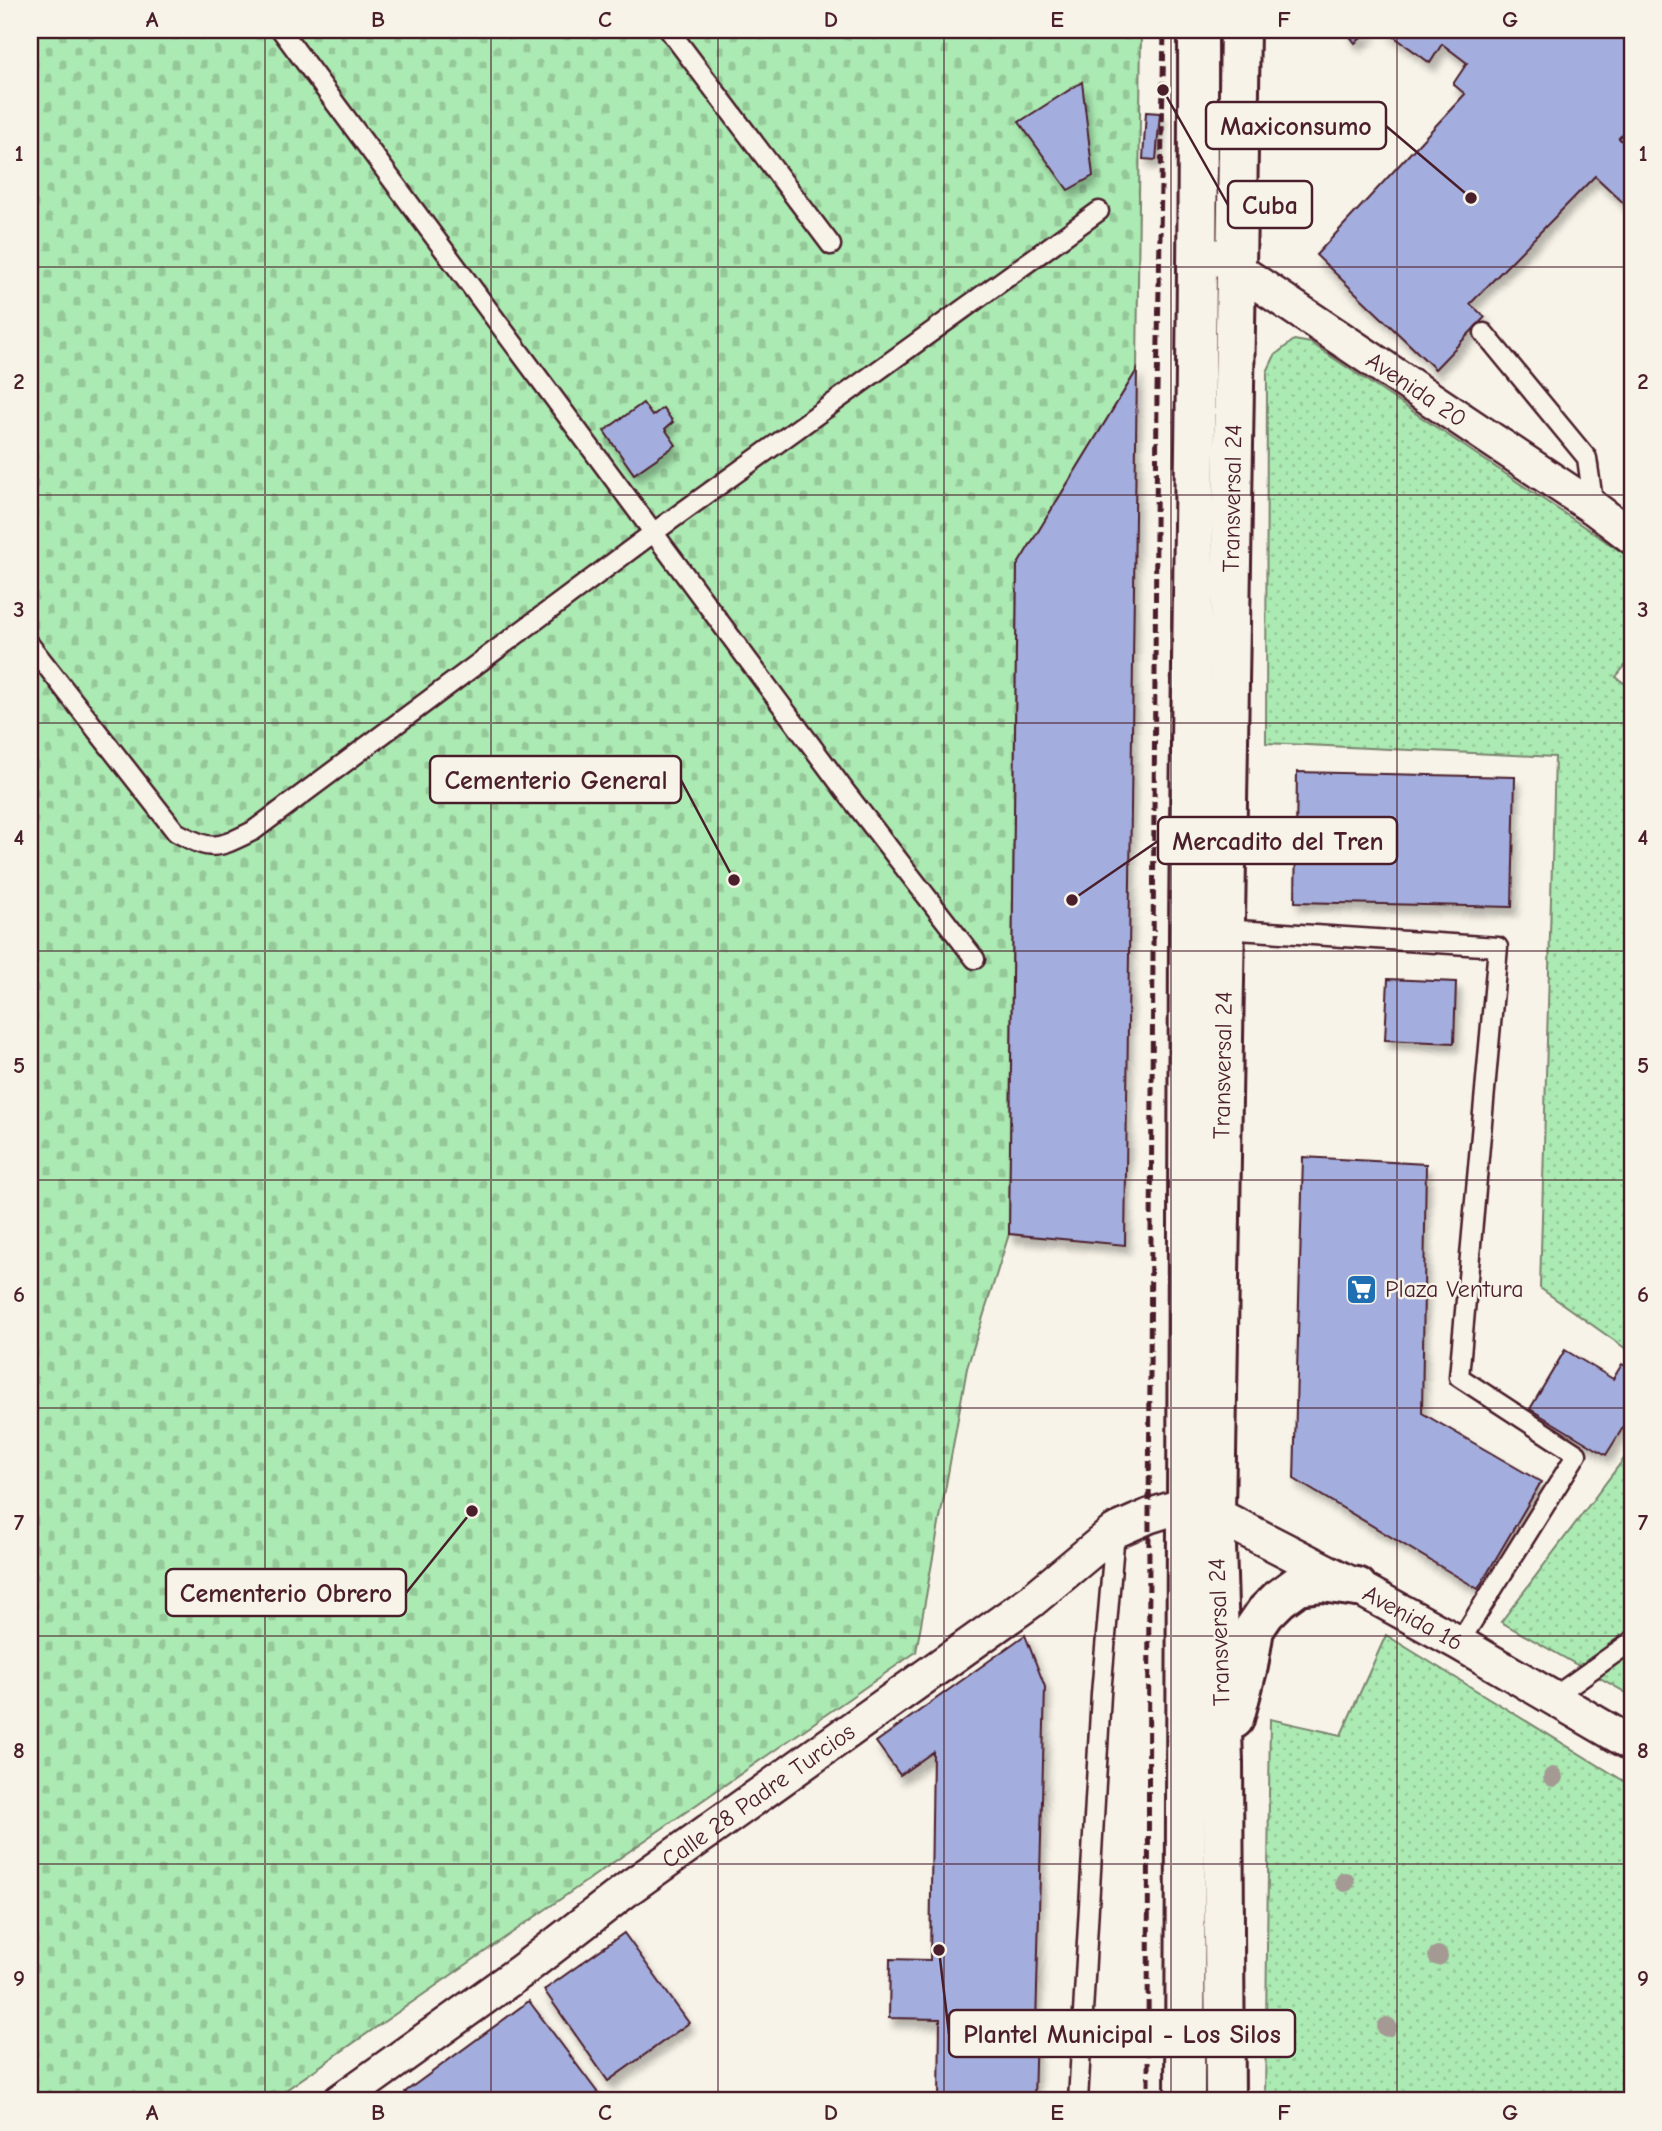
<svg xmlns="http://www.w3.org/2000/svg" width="1662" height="2131" viewBox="0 0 1662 2131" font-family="'Comic Neue',sans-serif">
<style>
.grass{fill:url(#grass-dots);stroke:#7a846e;stroke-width:2}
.cemetery{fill:url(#cemetery-stones);stroke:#7a846e;stroke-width:2}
.building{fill:#a4aede;stroke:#4a1f2b;stroke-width:2;filter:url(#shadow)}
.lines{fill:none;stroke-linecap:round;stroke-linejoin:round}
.service-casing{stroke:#4a1f2b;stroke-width:23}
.minor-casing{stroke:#4a1f2b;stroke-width:38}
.secondary-casing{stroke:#4a1f2b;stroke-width:44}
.service{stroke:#f7f3e8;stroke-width:18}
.minor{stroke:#f7f3e8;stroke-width:33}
.secondary{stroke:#f7f3e8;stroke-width:38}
.rail{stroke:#4a1f2b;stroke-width:5;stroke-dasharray:10 5;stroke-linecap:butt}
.tree{fill:#a59a93}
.grid{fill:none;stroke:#4a1f2b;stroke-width:2;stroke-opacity:0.55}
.labels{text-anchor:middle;stroke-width:5;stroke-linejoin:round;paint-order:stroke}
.street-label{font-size:24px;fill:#4a1f2b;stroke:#f7f3e8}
.poi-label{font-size:24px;fill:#4a1f2b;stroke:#f7f3e8;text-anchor:start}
.leader{fill:none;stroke:#4a1f2b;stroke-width:2.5}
.callout-dot{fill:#4a1f2b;stroke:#f7f3e8;stroke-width:2.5}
.callout{fill:#f7f3e8;stroke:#4a1f2b;stroke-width:2.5}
.callout-label{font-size:26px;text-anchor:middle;font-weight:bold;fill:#4a1f2b}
.neatline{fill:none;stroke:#4a1f2b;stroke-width:2.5}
.grid-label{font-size:23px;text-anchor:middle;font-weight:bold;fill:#4a1f2b}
</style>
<defs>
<pattern id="grass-dots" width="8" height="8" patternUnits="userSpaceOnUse" patternTransform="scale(1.75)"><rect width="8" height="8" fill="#abeab2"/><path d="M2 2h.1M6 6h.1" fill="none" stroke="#95c899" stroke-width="1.8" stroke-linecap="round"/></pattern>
<pattern id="cemetery-stones" width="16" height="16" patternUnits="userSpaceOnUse" patternTransform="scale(1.75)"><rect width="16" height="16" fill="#abeab2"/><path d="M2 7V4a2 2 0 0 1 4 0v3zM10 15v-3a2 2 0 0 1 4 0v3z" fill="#95c899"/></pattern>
<filter id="shadow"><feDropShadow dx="4.5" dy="8" stdDeviation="3.5" flood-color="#0004"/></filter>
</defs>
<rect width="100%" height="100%" fill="#f7f3e8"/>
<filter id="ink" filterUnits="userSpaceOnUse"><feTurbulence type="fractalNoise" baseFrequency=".0143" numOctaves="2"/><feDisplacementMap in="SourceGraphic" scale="14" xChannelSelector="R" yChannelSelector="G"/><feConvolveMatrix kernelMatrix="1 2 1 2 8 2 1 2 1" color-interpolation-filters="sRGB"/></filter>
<g filter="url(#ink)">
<g class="grass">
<polygon points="1294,340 1311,343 1632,559 1632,657 1616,677 1632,689 1632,1353 1540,1288 1555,757 1266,743 1267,372 1275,355"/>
<polygon points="1632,1448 1632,1696 1501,1622"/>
<polygon points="1386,1635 1632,1786 1632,2101 1265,2101 1270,1719 1341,1735"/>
</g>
<polygon class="cemetery" points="30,30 1141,30 1137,370 1017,566 1009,1234 967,1368 916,1652 270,2101 30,2101"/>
<g class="building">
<polygon points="1345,30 1371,30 1355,43"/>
<polygon points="1385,30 1632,30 1632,125 1619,138 1632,151 1632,211 1595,176 1470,304 1485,317 1435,369 1316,255 1465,94 1453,84 1467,63 1442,44 1430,63"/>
<polygon points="1082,82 1093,176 1068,190 1019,122"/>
<polygon points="1146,112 1160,113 1156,160 1143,159"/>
<polygon points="1632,125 1632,151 1619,138"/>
<polygon points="1137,370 1125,1245 1009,1234 1017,566"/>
<polygon points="643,403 652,416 663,408 673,422 665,429 676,445 634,474 604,431"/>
<polygon points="1297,772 1515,777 1512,907 1295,902"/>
<polygon points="1388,979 1456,982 1454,1043 1385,1040"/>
<polygon points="1303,1157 1426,1164 1422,1413 1541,1482 1478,1589 1294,1479"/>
<polygon points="1565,1350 1613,1379 1622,1364 1632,1370 1632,1413 1606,1455 1530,1409"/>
<polygon points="1025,1635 1045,1687 1034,2101 939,2101 940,2019 889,2018 890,1959 930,1960 933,1752 900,1775 876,1742"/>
<polygon points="624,1933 689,2023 608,2081 544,1990"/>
<polygon points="529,2001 601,2097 595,2101 412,2101 405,2092"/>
</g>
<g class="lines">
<defs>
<g id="service">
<polyline points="281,30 845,791 975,959"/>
<polyline points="669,30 831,245"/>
<polyline points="1484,333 1587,458 1594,508"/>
<path d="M 30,645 L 176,832 C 213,852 216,849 253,831 L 653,533 L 1099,211"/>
<polyline points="1222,929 1498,947 1459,1377 1577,1454 1459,1643"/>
<polyline points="1552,1698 1632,1641"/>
<polyline points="1078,2101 1101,1694 1115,1532"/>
</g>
<g id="minor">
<path id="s1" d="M 1217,256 L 1594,508 L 1632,537"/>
<path id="s2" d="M 340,2101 L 520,1972 L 630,1887 L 1031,1601 L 1115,1531 L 1149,1516 L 1184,1505 L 1215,1514 L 1357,1587 L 1459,1643 L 1632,1744"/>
</g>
<g id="secondary">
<polyline points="1234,1719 1248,1666 1254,1629 1265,1613 1279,1599 1298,1585 1323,1582 1357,1587"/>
<path d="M 1185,2101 C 1185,1713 1185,1324 1189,935 C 1191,633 1199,332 1198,30"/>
<path id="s3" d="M 1225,2101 L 1223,1762 L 1215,1514 L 1240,30"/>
</g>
</defs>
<use href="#service" class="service-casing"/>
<use href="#minor" class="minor-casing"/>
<use href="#secondary" class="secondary-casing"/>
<use href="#service" class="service"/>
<use href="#minor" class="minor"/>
<use href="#secondary" class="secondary"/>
<polyline class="rail" points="1148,2101 1149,1516 1157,391 1164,30"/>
</g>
<g class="tree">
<circle cx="1553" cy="1777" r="10"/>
<circle cx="1345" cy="1882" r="10"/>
<circle cx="1438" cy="1956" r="10"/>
<circle cx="1387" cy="2027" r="10"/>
</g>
</g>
<path class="grid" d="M 265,30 L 265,2101M 491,30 L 491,2101M 718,30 L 718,2101M 944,30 L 944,2101M 1171,30 L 1171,2101M 1397,30 L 1397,2101M 30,267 L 1632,267M 30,495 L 1632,495M 30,723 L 1632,723M 30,951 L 1632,951M 30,1180 L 1632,1180M 30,1408 L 1632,1408M 30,1636 L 1632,1636M 30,1864 L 1632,1864"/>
<defs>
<symbol id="supermarket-square" viewBox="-11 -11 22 22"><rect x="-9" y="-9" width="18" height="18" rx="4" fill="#1f6fb2" stroke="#f7f3e8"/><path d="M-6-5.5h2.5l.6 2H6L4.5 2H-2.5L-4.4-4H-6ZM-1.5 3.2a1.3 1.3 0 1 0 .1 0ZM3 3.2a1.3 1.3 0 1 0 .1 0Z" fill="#fff"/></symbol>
</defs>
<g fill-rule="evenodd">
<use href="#supermarket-square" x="1344" y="1272" width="35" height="35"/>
</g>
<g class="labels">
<g class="street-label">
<text dy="8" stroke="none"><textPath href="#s1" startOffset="240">Avenida 20</textPath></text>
<text dy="8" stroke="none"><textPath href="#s3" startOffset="1603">Transversal 24</textPath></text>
<text dy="8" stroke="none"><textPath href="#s3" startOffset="1036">Transversal 24</textPath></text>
<text dy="8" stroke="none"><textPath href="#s2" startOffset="1292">Avenida 16</textPath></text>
<text transform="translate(1219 1632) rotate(-92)" y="8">Transversal 24</text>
<text dy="8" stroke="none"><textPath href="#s2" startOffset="518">Calle 28 Padre Turcios</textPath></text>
</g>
<g class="poi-label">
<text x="1385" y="1297">Plaza Ventura</text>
</g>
</g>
<path class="leader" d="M1471 198L1386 126M1163 90L1228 205M734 880L681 780M1072 900L1158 841M472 1511L406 1593M939 1950L949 2034"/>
<g class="callout-dot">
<circle cx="1471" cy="198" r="7"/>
<circle cx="1163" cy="90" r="7"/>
<circle cx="734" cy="880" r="7"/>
<circle cx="1072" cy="900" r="7"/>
<circle cx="472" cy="1511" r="7"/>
<circle cx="939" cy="1950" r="7"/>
</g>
<g class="callout">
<rect x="1206" y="102" width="180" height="47" rx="7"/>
<rect x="1228" y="181" width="84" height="47" rx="7"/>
<rect x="430" y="756" width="251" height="47" rx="7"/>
<rect x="1158" y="817" width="239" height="47" rx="7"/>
<rect x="166" y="1569" width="240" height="47" rx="7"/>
<rect x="949" y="2010" width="346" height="47" rx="7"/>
</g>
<g class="callout-label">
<text x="1296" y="135">Maxiconsumo</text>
<text x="1270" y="214">Cuba</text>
<text x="556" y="789">Cementerio General</text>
<text x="1278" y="850">Mercadito del Tren</text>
<text x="286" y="1602">Cementerio Obrero</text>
<text x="1122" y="2043">Plantel Municipal - Los Silos</text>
</g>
<rect width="1662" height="2131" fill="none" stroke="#f7f3e8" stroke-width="77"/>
<rect x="38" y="38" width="1586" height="2054" class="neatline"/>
<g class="grid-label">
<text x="152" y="27">A</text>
<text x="378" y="27">B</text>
<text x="605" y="27">C</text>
<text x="831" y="27">D</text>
<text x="1057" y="27">E</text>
<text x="1284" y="27">F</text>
<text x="1510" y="27">G</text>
<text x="19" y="161">1</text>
<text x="1643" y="161">1</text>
<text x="19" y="389">2</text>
<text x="1643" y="389">2</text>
<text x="19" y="617">3</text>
<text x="1643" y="617">3</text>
<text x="19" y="845">4</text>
<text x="1643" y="845">4</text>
<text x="19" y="1073">5</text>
<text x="1643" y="1073">5</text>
<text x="19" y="1302">6</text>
<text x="1643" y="1302">6</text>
<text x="19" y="1530">7</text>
<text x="1643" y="1530">7</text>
<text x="19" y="1758">8</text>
<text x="1643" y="1758">8</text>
<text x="19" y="1986">9</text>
<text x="1643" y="1986">9</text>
<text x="152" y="2120">A</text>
<text x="378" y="2120">B</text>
<text x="605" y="2120">C</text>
<text x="831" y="2120">D</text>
<text x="1057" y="2120">E</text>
<text x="1284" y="2120">F</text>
<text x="1510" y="2120">G</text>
</g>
</svg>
